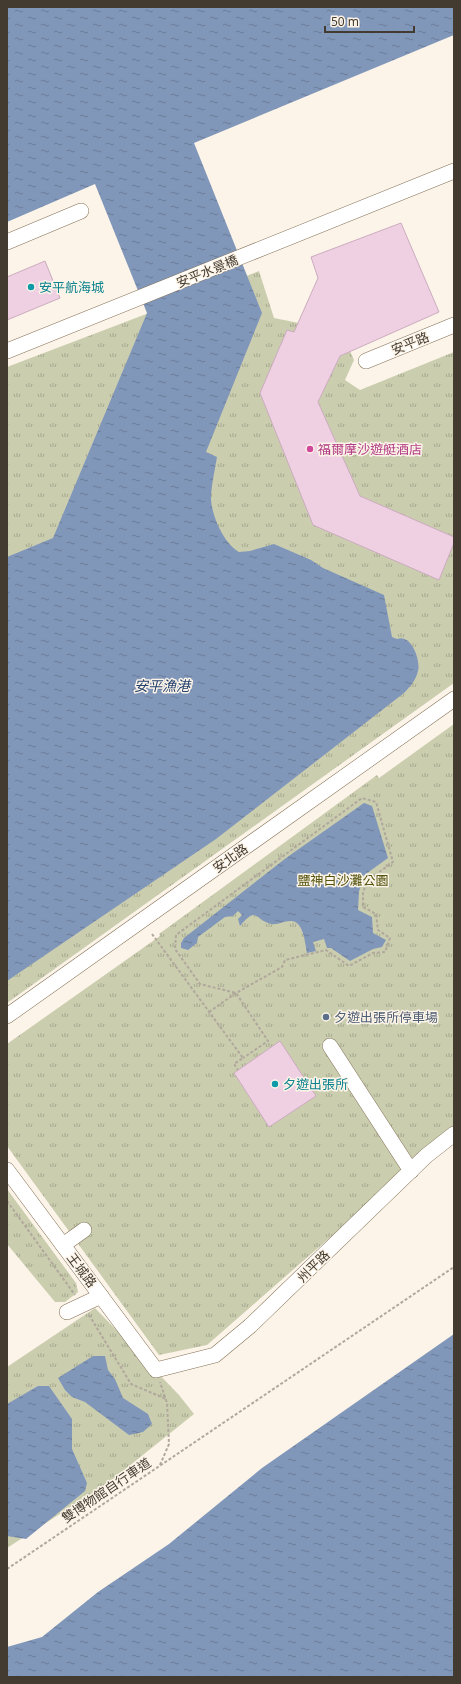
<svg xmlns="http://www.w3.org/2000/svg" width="461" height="1684" viewBox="0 0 461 1684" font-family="'Noto Sans','Noto Sans TC',sans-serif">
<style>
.grass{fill:url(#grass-tufts)}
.water{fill:url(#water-ripples)}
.building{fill:#efcfe2;stroke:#cbacbf}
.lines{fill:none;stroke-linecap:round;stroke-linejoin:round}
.minor-casing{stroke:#847258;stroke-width:16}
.path{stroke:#b0a89c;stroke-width:2;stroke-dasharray:3 2;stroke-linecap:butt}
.minor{stroke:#fff;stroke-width:15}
.culture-dot{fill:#0f9aa8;stroke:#fcf4e8;stroke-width:1.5}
.hotel-dot{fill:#d1479c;stroke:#fcf4e8;stroke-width:1.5}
.service-dot{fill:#5c6f8a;stroke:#fcf4e8;stroke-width:1.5}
.labels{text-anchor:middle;stroke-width:3;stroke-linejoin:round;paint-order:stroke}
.street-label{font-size:13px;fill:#433b2f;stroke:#fcf4e8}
.culture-label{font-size:13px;fill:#0d838f;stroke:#fcf4e8;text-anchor:start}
.hotel-label{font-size:13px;fill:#b23c85;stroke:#fcf4e8;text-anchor:start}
.park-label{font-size:13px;fill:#53540e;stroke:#fcf4e8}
.service-label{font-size:13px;fill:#4e5e75;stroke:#fcf4e8;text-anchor:start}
.water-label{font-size:14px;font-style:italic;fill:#23416f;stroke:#fcf4e8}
</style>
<defs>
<pattern id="grass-tufts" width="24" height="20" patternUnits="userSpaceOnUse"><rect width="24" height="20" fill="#cbcdaf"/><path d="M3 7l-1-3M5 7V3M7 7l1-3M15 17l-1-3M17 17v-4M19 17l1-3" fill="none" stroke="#a6a88f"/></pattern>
<pattern id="water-ripples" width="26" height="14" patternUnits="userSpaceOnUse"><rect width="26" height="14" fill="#8197ba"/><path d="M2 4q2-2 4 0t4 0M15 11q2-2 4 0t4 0" fill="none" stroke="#6b7c98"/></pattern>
</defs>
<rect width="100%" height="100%" fill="#fcf4e8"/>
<g class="grass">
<polygon points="259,271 274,318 299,323 347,344 354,360 345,380 360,390 454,352 454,683 7,1003 7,367"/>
<polygon points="454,724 454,1129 207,1345 159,1355 7,1146 7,1044 160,936 159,934 377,775 379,778"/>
<polygon points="7,1189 76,1283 78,1292 65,1302 55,1302 7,1244"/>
<polygon points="95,1308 179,1395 194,1414 108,1483 7,1548 7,1367"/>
</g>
<g class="water">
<path d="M 7,7 L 454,7 L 454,35 L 194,143 L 262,313 L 206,452 L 217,457 C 215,469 212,482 211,495 C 210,512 223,543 239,552 L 250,551 L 274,544 L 311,560 L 323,568 L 384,595 L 392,637 L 397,639 C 411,633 421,660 418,671 C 416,680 410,687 404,693 L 216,839 L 7,981 L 7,557 L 53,538 L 147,313 L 95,184 L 7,222 Z"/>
<path d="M 364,803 L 372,806 L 388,858 L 363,876 L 359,892 L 358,910 L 372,917 L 373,933 L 386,940 L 382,947 L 373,949 L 350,961 L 331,948 L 327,948 L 324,939 L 313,942 L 316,951 L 307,953 C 305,944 304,920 290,921 C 284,921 278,925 271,924 C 254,920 258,905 240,926 L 238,919 L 242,915 L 238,911 L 233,916 L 225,917 L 198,937 L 197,943 L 188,950 L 181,948 L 181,943 L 184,938 L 286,858 Z"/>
<polygon points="454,1334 454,1677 7,1677 7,1647 42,1637 98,1592 169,1544 262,1468"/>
<polygon points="93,1356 105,1356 108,1370 115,1379 123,1398 148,1414 152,1424 143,1432 129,1435 85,1402 72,1397 65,1390 58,1378"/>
<polygon points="38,1386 49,1386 72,1419 72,1449 87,1483 85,1491 26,1539 7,1536 7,1404"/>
</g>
<g class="building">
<polygon points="401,223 439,312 340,356 318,402 360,496 454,537 454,543 439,580 313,525 260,393 287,330 294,332 318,278 311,257"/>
<polygon points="45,261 60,298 7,320 7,277"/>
<polygon points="280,1041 316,1096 269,1127 234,1073"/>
</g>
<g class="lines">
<defs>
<g id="minor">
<polyline points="7,242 81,211"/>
<polyline points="7,351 454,171"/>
<polyline points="366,361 454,325"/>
<polyline points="7,1016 454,699"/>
<polyline points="330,1046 411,1171"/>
<polyline points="7,1170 156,1370 215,1355 250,1326 426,1156 454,1134"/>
<polyline points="63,1245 84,1230"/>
<polyline points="67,1312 101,1296"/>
</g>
</defs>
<use href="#minor" class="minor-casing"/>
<g class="path">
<polyline points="152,934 243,1058 234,1064 238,1070"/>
<polyline points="209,1012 236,993 282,967 285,960 326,950 349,966 373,953 385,952 390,938 378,930 376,914 363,907 363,893 367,881 393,862 376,802 362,798 176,935 175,949 200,984 236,993 268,1041 243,1058"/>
<polyline points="7,1201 75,1295"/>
<polyline points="89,1315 131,1384 166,1399"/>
<polyline points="160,1465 169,1444 167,1403 160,1382"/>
<polyline points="7,1569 454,1267"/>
</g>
<use href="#minor" class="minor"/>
</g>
<g class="culture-dot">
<circle cx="31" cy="287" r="4"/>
<circle cx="275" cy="1084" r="4"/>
</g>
<circle class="hotel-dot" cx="310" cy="449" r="4"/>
<circle class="service-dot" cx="326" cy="1017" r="4"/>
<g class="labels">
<g class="street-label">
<text transform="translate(207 271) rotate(-22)" y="5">安平水景橋</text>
<text transform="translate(410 343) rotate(-22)" y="5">安平路</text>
<text transform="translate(230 858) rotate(-35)" y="5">安北路</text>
<text transform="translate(313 1266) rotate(-44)" y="5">州平路</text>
<text transform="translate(82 1270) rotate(53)" y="5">王城路</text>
<text transform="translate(106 1490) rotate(-34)" y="5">雙博物館自行車道</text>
</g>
<g class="culture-label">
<text x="39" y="292">安平航海城</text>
<text x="283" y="1089">夕遊出張所</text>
</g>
<g class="hotel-label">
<text x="318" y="454">福爾摩沙遊艇酒店</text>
</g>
<g class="park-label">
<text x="343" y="885">鹽神白沙灘公園</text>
</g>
<g class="service-label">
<text x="334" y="1022">夕遊出張所停車場</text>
</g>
<g class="water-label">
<text x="162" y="691">安平漁港</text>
</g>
</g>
<rect width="461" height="1684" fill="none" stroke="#433b2f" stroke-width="16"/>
<path d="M325 26v6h89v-6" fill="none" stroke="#433b2f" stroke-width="2"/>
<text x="331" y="26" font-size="12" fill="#433b2f" stroke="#fcf4e8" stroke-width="3" paint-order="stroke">50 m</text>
</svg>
